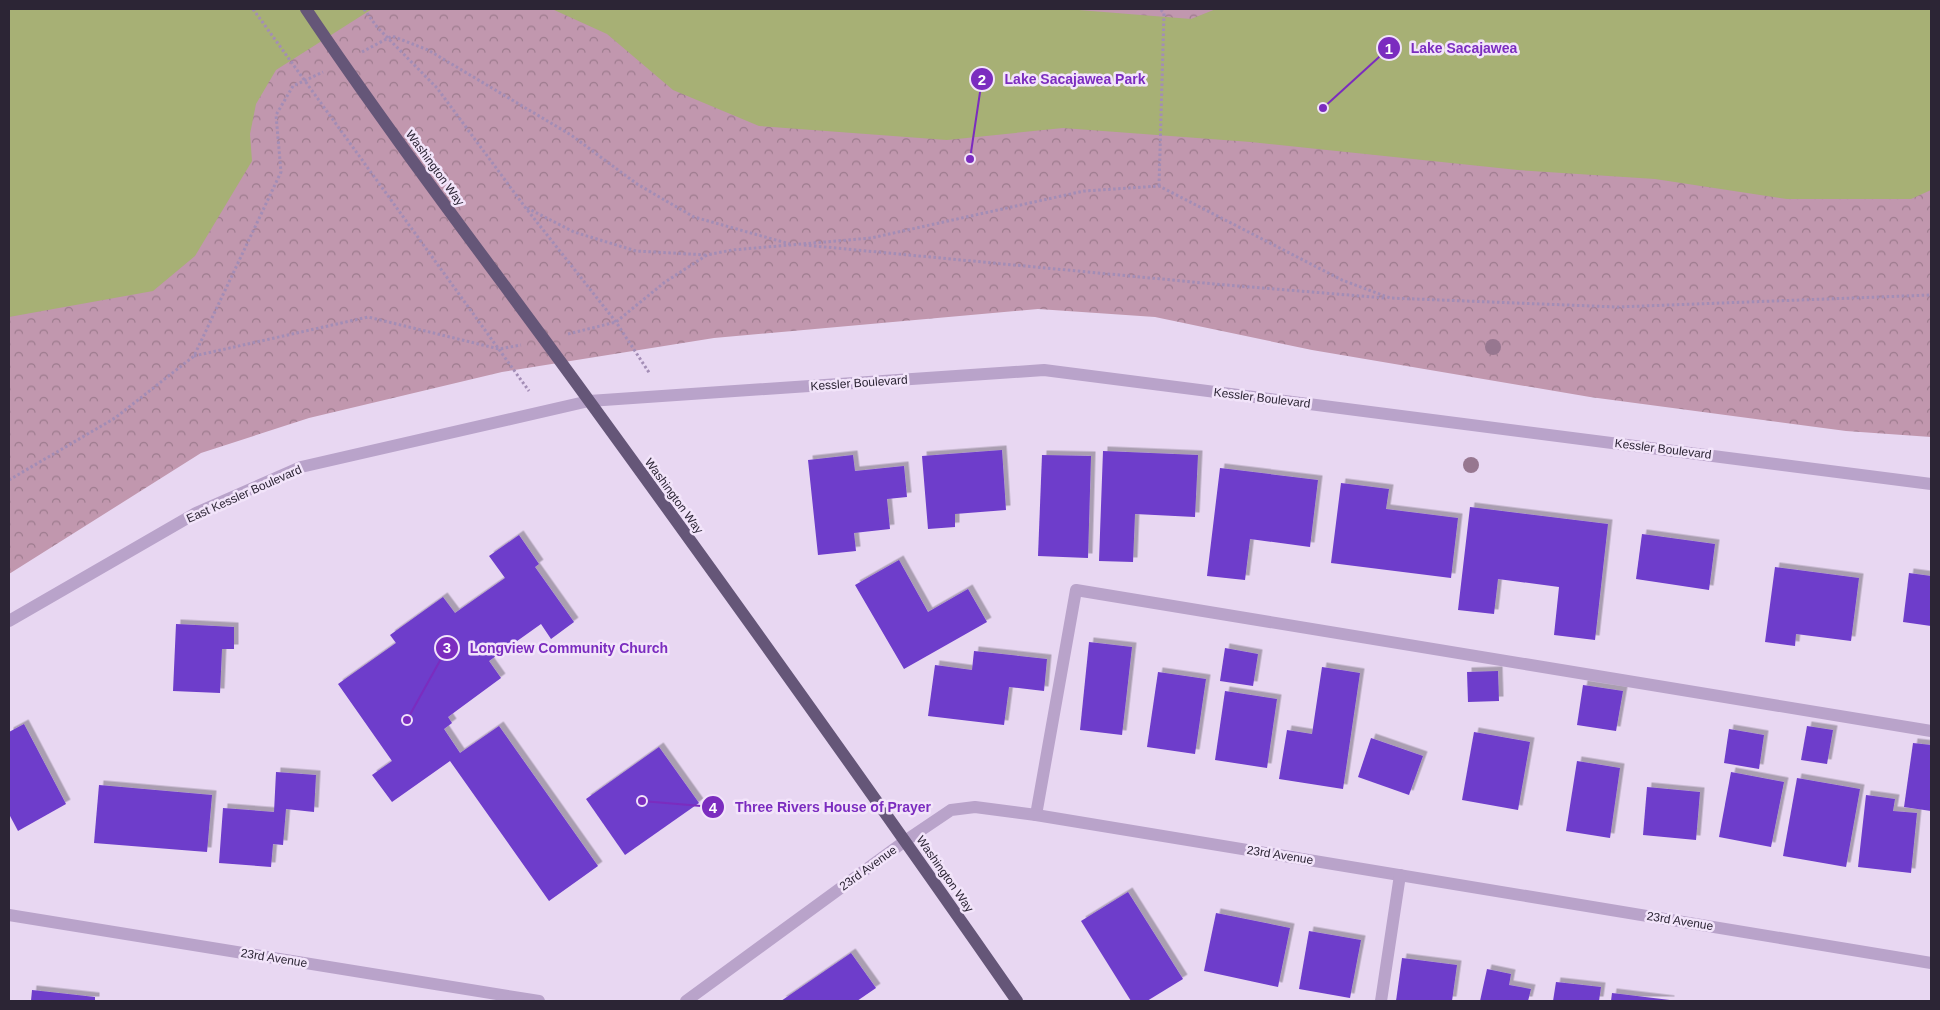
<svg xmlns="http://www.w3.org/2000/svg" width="1940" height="1010" viewBox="0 0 1940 1010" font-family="Helvetica,sans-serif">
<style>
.park{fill:url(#park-crowns)}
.water{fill:#a7b075}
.building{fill:#6e3ccb;filter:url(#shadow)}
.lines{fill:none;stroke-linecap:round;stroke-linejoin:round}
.path{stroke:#a38db6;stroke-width:3;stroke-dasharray:2.5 2.5;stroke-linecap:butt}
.minor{stroke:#b9a3ca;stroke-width:12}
.major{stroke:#655678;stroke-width:12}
.tree{fill:#977790}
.labels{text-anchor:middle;stroke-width:5;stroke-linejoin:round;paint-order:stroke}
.street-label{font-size:12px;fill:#2c2535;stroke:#f2e4fa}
.leader{fill:none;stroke:#7b2cbf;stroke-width:2}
.callout-dot{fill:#7b2cbf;stroke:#f2e4fa;stroke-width:2}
.mark-label{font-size:15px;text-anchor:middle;font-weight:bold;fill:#fff}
.callout-label{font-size:14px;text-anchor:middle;font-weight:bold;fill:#7b2cbf;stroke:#f2e4fa;stroke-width:5;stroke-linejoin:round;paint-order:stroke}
</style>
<defs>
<pattern id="park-crowns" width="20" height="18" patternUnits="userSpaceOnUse" patternTransform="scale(1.25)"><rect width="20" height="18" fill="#c197ae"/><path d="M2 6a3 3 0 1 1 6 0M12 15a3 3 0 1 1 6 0" fill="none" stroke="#9d7b8e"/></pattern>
<filter id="shadow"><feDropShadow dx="4.5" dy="-4.5" stdDeviation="0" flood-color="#0004"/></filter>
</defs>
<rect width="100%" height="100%" fill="#e8d7f2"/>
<polygon class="park" points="9,9 1931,9 1931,437 1846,431 1590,397 1312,350 1155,317 1038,309 714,338 502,372 309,418 201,453 9,574"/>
<g class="water">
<polygon points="9,9 372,9 276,70 256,104 250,134 252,161 195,256 153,291 9,317"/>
<polygon points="552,9 1066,9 1191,19 1216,9 1931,9 1931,190 1911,199 1787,199 1655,179 1518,170 1251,142 1063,128 947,140 759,126 673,90 607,34"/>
</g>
<g class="building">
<polygon points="1002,450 1006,510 955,514 955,527 928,529 922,456"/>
<polygon points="1103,451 1198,455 1195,517 1135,514 1133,562 1099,561"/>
<polygon points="853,455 855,471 904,466 907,497 887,499 890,529 854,533 856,551 818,555 808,460"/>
<polygon points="1042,455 1091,456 1088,558 1038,556"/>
<polygon points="1220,468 1318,480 1310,547 1250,539 1245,580 1207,576"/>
<polygon points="1341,483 1389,489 1386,509 1458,518 1451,578 1331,563"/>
<polygon points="1470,507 1608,524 1595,640 1554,635 1559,587 1498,579 1494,614 1458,610"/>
<polygon points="1642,534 1715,544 1709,590 1636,579"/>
<polygon points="519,535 539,564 535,567 574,622 551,639 541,624 489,661 501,678 448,717 452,723 444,729 460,753 499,726 598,866 549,901 450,761 392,802 372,775 392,761 338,684 396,643 390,635 443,597 455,613 505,578 489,556"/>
<polygon points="899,560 928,612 968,589 987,622 904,669 855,585"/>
<polygon points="1775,567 1859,578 1851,641 1796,634 1795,646 1765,642"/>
<polygon points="1909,573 1931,576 1931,626 1903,622"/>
<polygon points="176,624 234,627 234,649 222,649 220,693 173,691"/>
<polygon points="1089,642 1132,647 1122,735 1080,730"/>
<polygon points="1225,648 1258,654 1253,686 1220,681"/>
<polygon points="974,651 1047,659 1044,691 1009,687 1004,725 928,716 935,665 972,670"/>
<polygon points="1322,667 1360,673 1343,789 1279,779 1287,730 1312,734"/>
<polygon points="1498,671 1499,701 1468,702 1467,672"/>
<polygon points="1158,672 1206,679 1195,754 1147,747"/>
<polygon points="1583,685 1623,691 1616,731 1577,725"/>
<polygon points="1225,691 1277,699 1267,768 1215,760"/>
<polygon points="24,724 66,804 18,831 9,814 9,732"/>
<polygon points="1807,726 1833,730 1827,764 1801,760"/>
<polygon points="1729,729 1764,735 1759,769 1724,763"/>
<polygon points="1474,732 1530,742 1518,810 1462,800"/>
<polygon points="1371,738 1423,756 1409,795 1358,777"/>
<polygon points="1913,743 1931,745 1931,811 1904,807"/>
<polygon points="659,747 699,803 625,855 586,799"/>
<polygon points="1577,761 1620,768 1610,838 1566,831"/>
<polygon points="276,772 316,775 314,812 286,809 283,845 273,844 271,867 219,863 223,808 274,812"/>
<polygon points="1731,772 1784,782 1771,847 1719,837"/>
<polygon points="1797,778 1860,789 1846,867 1783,856"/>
<polygon points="99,785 212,795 207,852 94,843"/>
<polygon points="1647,787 1700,792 1696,840 1643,835"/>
<polygon points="1866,795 1895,799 1893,811 1917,813 1911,873 1858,867"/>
<polygon points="1128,892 1183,979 1147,1001 1131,1001 1081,921"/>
<polygon points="1216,913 1290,928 1278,987 1204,971"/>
<polygon points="1309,931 1361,940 1350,998 1299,989"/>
<polygon points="851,953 876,988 857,1001 781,1001"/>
<polygon points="1402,958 1457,965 1452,1001 1396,1001"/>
<polygon points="1487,969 1511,974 1509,985 1531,989 1528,1001 1480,1001"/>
<polygon points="1556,982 1601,987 1599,1001 1553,1001"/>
<polygon points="32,990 95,997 95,1001 31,1001"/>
<polygon points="1612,993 1670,1000 1670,1001 1611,1001"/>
</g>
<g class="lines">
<g class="path">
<polyline points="253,9 529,391"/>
<polyline points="364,9 377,27 437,88 525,207 616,322 650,374"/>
<polyline points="362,52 392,36 428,50 571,135 637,184 694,217 790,244"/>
<polyline points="1159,186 1164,13 1160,9"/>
<polyline points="527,208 574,232 636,251 707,255"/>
<polyline points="804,245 1214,284 1385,298"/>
<polyline points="568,334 616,322 665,282 707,255 732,250 871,238 1084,191 1159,186 1342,280 1390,298 1617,307 1931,295"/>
<polyline points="194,356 368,317 499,349 521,345"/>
<polyline points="9,480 115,418 194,356 281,172 276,115 293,86 323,72"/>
</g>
<g class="minor">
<polyline points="9,621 196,513 301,467 589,401 1044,370 1931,484"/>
<polyline points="1036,815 1076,590 1931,731"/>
<polyline points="9,915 539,1001"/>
<polyline points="686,1001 905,841 951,810 975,807 1036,815 1931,963"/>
<polyline points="1381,1001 1400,875"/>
</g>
<path class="major" d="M 306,9 C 396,143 495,271 590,402 C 734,600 877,800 1017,1001"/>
</g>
<g class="tree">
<circle cx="1493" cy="347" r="8"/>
<circle cx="1471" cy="465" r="8"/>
</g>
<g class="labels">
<g class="street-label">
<text transform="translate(435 168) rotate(54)" y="4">Washington Way</text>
<text transform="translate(859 383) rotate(-4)" y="4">Kessler Boulevard</text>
<text transform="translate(1262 398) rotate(7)" y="4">Kessler Boulevard</text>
<text transform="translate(1663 449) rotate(7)" y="4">Kessler Boulevard</text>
<text transform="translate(244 494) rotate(-24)" y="4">East Kessler Boulevard</text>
<text transform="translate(674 496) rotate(54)" y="4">Washington Way</text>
<text transform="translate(1280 855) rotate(9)" y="4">23rd Avenue</text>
<text transform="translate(868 868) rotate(-36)" y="4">23rd Avenue</text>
<text transform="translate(945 874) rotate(55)" y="4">Washington Way</text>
<text transform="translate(1680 921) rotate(9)" y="4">23rd Avenue</text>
<text transform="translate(274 958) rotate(9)" y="4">23rd Avenue</text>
</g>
</g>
<path class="leader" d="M1323 108L1389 48M970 159L982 79M407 720L447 648M642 801L713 807"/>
<g class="callout-dot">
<circle cx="1323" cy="108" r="5"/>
<circle cx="970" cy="159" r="5"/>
<circle cx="407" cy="720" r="5"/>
<circle cx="642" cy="801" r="5"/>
<circle cx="1389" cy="48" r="12"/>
<circle cx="982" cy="79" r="12"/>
<circle cx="447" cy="648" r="12"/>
<circle cx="713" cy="807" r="12"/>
</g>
<g class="mark-label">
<text x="1389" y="54">1</text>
<text x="982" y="85">2</text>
<text x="447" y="653">3</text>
<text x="713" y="813">4</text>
</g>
<g class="callout-label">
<text x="1464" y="53">Lake Sacajawea</text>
<text x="1075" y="84">Lake Sacajawea Park</text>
<text x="569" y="653">Longview Community Church</text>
<text x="833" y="812">Three Rivers House of Prayer</text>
</g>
<rect width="1940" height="1010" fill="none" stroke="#2c2535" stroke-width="20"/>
</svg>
